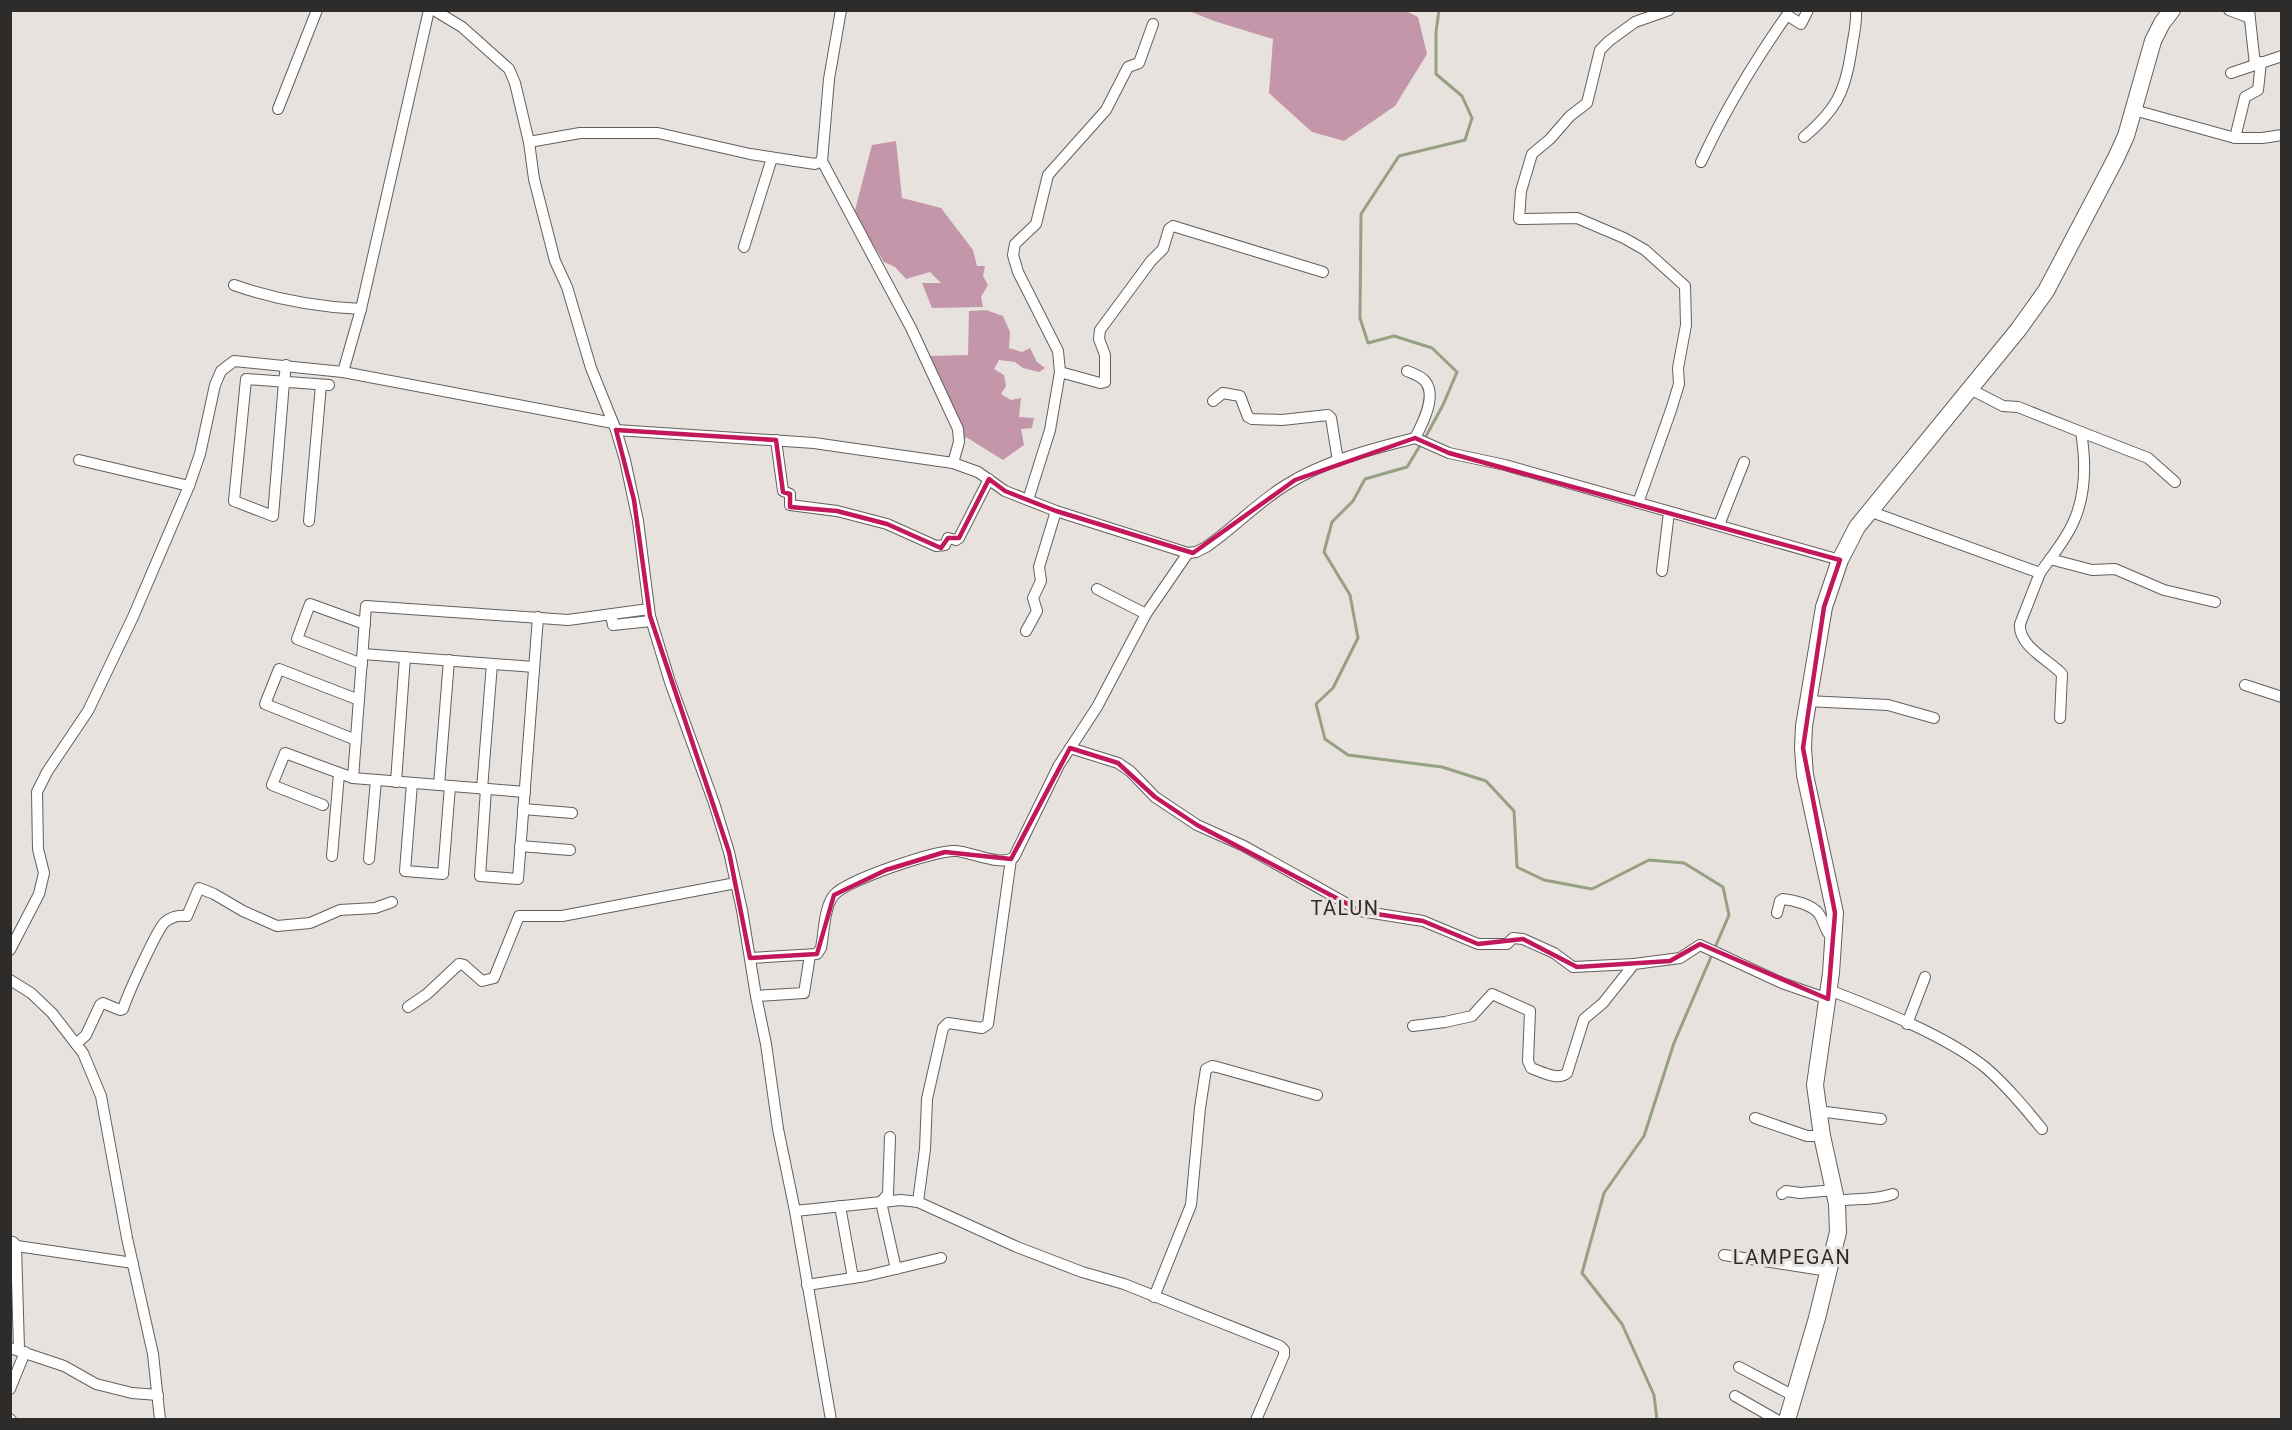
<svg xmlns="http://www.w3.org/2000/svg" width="2292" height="1430" viewBox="0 0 2292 1430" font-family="Roboto,sans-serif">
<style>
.forest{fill:#c496a9}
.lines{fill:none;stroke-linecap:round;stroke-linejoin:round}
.stream{stroke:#96a082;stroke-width:3}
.minor-casing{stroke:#645f5c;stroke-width:12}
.secondary-casing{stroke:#645f5c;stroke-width:18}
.minor{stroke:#fff;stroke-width:10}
.secondary{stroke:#fff;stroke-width:16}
.marked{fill:none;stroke:#c2185b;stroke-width:4.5;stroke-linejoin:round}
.labels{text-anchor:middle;stroke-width:6;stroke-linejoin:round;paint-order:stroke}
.quarter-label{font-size:20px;letter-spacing:1.5px;fill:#2e2c2a;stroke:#e8e2de}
</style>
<rect width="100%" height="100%" fill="#e8e2de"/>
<g class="forest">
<polygon points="1189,11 1406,11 1418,17 1427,54 1395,106 1344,141 1312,132 1269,93 1273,39 1214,21"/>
<polygon points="896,141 902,198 941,208 973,250 977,266 985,266 983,276 988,285 981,297 983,307 932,308 922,283 941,283 930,272 906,279 895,267 884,262 854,214 872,145"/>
<polygon points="986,310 1003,316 1010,332 1009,348 1022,352 1030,348 1037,362 1045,368 1039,372 1023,368 1015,362 999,360 994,369 1004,375 1006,386 1001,394 1011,400 1021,398 1019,417 1034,418 1032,428 1021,429 1024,445 1003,460 966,437 962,445 928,356 968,355 969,311"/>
</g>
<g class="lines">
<g class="stream">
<polyline points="1425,438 1443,405 1457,372 1432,348 1394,336 1368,343 1360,318 1361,214 1399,156 1465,140 1472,118 1462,96 1436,74 1436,32 1439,10"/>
<polyline points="1421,444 1407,467 1365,479 1353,501 1332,522 1324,552 1350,595 1358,638 1333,688 1316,704 1325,739 1348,755 1442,767 1486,781 1514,811 1517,867 1544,880 1592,889 1649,860 1684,863 1723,887 1729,915 1674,1043 1644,1136 1604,1193 1582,1273 1622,1324 1654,1395 1657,1420"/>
</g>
<defs>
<g id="minor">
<polyline points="434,10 462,27 509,69 515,83 529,142 534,179 555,261 567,287 591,368 616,430 625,460 638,521 650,616 670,682 714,803 729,852 742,910 756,996 766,1044 778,1129 795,1211 831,1420"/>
<polyline points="841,10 829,79 822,161 911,328 958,429 959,442 953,463"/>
<polyline points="2229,10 2250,18"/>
<polyline points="2249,10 2255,65"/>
<polyline points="2231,73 2282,56"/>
<polyline points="278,109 317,10"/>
<polyline points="2134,110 2235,138 2262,138 2282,135"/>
<path d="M 1804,137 C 1835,111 1845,93 1851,53 C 1853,38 1857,25 1856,10"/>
<polyline points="2235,138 2245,97 2258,90 2261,62"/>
<polyline points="529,142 580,133 658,133 750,154 815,164 822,161"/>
<path d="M 1701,162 C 1725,110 1754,62 1787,15 L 1801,24 L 1808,10"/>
<polyline points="744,247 772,158"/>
<path d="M 234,285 C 274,299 319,307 361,309 L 429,10"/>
<path d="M 286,365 L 284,382 L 273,516 L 234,501 L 246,379 C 273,381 301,383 329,385"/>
<path d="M 1407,371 C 1412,373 1419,375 1424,380 C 1438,394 1423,423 1415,438"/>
<polyline points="343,372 361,309"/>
<polyline points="1060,372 1100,383 1105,382 1105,355 1099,339 1100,330 1151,261 1163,249 1169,229 1173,226 1323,272"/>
<polyline points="1213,401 1223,393 1240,396 1248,417 1252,419 1282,420 1328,415 1331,418 1338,461"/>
<path d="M 616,430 L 814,443 L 953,463 L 978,472 L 1005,491 L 1056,511 L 1188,553 L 1196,552 L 1206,547 C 1234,528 1258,502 1286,485 C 1324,461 1372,449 1415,438 L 1449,453 L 1505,465 L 1840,560"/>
<polyline points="2081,432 2148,458 2175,482"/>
<polyline points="776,440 783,491 790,494 790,505 837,511 887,524 936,546 945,545 948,538 956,540 959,538 989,479"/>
<polyline points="79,460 189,486"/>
<polyline points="1028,500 1050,430 1060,372 1058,351 1018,272 1013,255 1015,244 1036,224 1048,175 1106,110 1128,67 1139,63 1153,24"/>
<polyline points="1638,503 1671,410 1679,384 1678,368 1686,325 1685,286 1645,250 1624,238 1577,218 1519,219 1521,191 1532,154 1550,139 1570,116 1587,103 1600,50 1609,41 1635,22 1669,10"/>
<path d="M 1869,511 L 2040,573 C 2051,557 2065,541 2073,523 C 2086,495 2086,462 2081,432 L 2018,407 L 2003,406 L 1970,389"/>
<polyline points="309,521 321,385"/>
<polyline points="1719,525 1744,462"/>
<polyline points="2050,559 2092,570 2115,569 2164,590 2215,602"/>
<polyline points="1662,571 1669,512"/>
<path d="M 2040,573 L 2020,624 C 2018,646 2049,660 2062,674 L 2060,718"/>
<polyline points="1097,589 1146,614"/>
<polyline points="611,615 613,625 651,621"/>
<polyline points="1026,631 1037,611 1033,598 1041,581 1039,567 1056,511"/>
<polyline points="363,654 534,667"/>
<polyline points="362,664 297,639 310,604 365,624"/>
<polyline points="2245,685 2282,697"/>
<polyline points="1807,701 1888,705 1934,718"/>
<polyline points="356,740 265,704 279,669 359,700"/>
<polyline points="1070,748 1118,763 1130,771 1155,797 1197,825 1244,846 1360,911 1423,921 1478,944 1507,944 1513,938 1523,939 1554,953 1573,967 1634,964"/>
<polyline points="396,782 405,657"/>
<polyline points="412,783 405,871 443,874 450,786"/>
<polyline points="439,785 449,660"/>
<polyline points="482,789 492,664"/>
<polyline points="486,789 480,876 518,879 538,617"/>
<polyline points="525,792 353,778 366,606 568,620 649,609"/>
<polyline points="323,805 272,785 285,753 353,778"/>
<polyline points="523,809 572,813"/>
<polyline points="520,846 570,850"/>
<polyline points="332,856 339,774"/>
<polyline points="369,859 376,780"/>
<path d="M 1777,913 L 1780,901 L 1783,899 C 1794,900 1813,905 1819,914 C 1825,923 1825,933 1834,939"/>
<polyline points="10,950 39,894 44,873 38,849 37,792 47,772 88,711 133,617 189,486 200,454 215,385 221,371 234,361 343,372 613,423"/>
<path d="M 750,958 L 817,954 L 821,948 C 824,933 824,907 834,895 C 847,880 935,850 956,851 C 972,852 1001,867 1014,857 L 1059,765 L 1097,707 L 1146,614 L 1188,553"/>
<polyline points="10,980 31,993 52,1013 83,1053 101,1096 127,1238 153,1354 160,1420"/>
<path d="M 1829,990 C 1876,1008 1947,1036 1986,1068 C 2007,1086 2025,1108 2042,1129"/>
<polyline points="756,996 804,993 810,955"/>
<polyline points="408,1007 427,994 459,964 464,965 482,981 494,978 519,916 562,916 736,883"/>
<polyline points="1907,1024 1925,977"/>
<path d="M 1413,1026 L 1445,1022 L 1472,1016 L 1492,994 L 1530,1011 L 1528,1061 L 1531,1068 C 1542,1072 1558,1081 1567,1073 L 1584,1019 L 1603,1003 L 1634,964 L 1680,958 L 1700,945 L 1782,983 L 1828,999"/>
<path d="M 76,1044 L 86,1035 L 100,1005 L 103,1003 L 120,1010 L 123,1009 C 127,996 157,929 165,922 C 171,917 179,915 187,916 L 199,888 L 214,894 L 243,911 L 277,926 L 310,923 L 340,910 L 375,908 L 392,902"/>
<polyline points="1818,1111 1881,1119"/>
<polyline points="1755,1118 1807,1136 1822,1136"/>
<polyline points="890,1137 888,1194 881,1202 896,1269"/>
<polyline points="1782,1194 1786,1191 1800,1193 1835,1190"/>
<path d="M 1837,1201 C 1856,1198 1874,1201 1893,1194"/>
<polyline points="918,1202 925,1149 927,1099 943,1028 948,1023 982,1028 988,1024 1011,859"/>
<polyline points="840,1206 853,1278"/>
<polyline points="795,1211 901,1200 918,1202 1017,1247 1082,1272 1124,1284 1280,1346 1284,1350 1284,1355 1256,1420"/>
<polyline points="13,1242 16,1245 19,1349"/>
<polyline points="10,1245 133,1263"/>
<polyline points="1724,1255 1829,1271"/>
<polyline points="807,1285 866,1276 941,1258"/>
<polyline points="1154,1297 1191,1205 1200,1108 1206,1069 1212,1066 1217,1067 1317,1095"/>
<polyline points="10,1348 64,1366 96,1384 132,1393 158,1395"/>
<polyline points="1739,1367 1794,1396"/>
<polyline points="10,1389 25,1352"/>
<polyline points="1735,1396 1777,1420"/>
<polyline points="10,1419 11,1420"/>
</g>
<polyline id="secondary" points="1787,1420 1817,1318 1838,1232 1837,1204 1822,1136 1815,1085 1831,973 1835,913 1805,775 1803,748 1804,726 1824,607 1840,560 1857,527 2018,330 2046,291 2115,160 2126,136 2153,41 2162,23 2172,10"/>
</defs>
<use href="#minor" class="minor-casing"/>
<use href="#secondary" class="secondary-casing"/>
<use href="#minor" class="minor"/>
<use href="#secondary" class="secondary"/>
</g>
<path class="marked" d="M 616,430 L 776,440 L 783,492 L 790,494 L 790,507 L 837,511 L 887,524 L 941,548 L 948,538 L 959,538 L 989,479 L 1005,491 L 1056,511 L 1193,553 L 1295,480 L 1415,438 L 1449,453 L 1840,560 L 1824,607 L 1803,748 L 1835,913 L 1828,999 L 1700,944 L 1670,961 L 1577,967 L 1523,939 L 1478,944 L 1423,921 L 1363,912 L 1197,825 L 1155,797 L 1118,763 L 1070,748 L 1011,859 L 945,852 L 886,870 L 834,895 L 817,954 L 750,958 L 729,852 L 650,616 L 634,500 Z"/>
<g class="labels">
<g class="quarter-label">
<text x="1345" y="915">TALUN</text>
<text x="1792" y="1264">LAMPEGAN</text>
</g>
</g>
<rect width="2292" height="1430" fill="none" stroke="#2e2c2a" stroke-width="24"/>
</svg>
